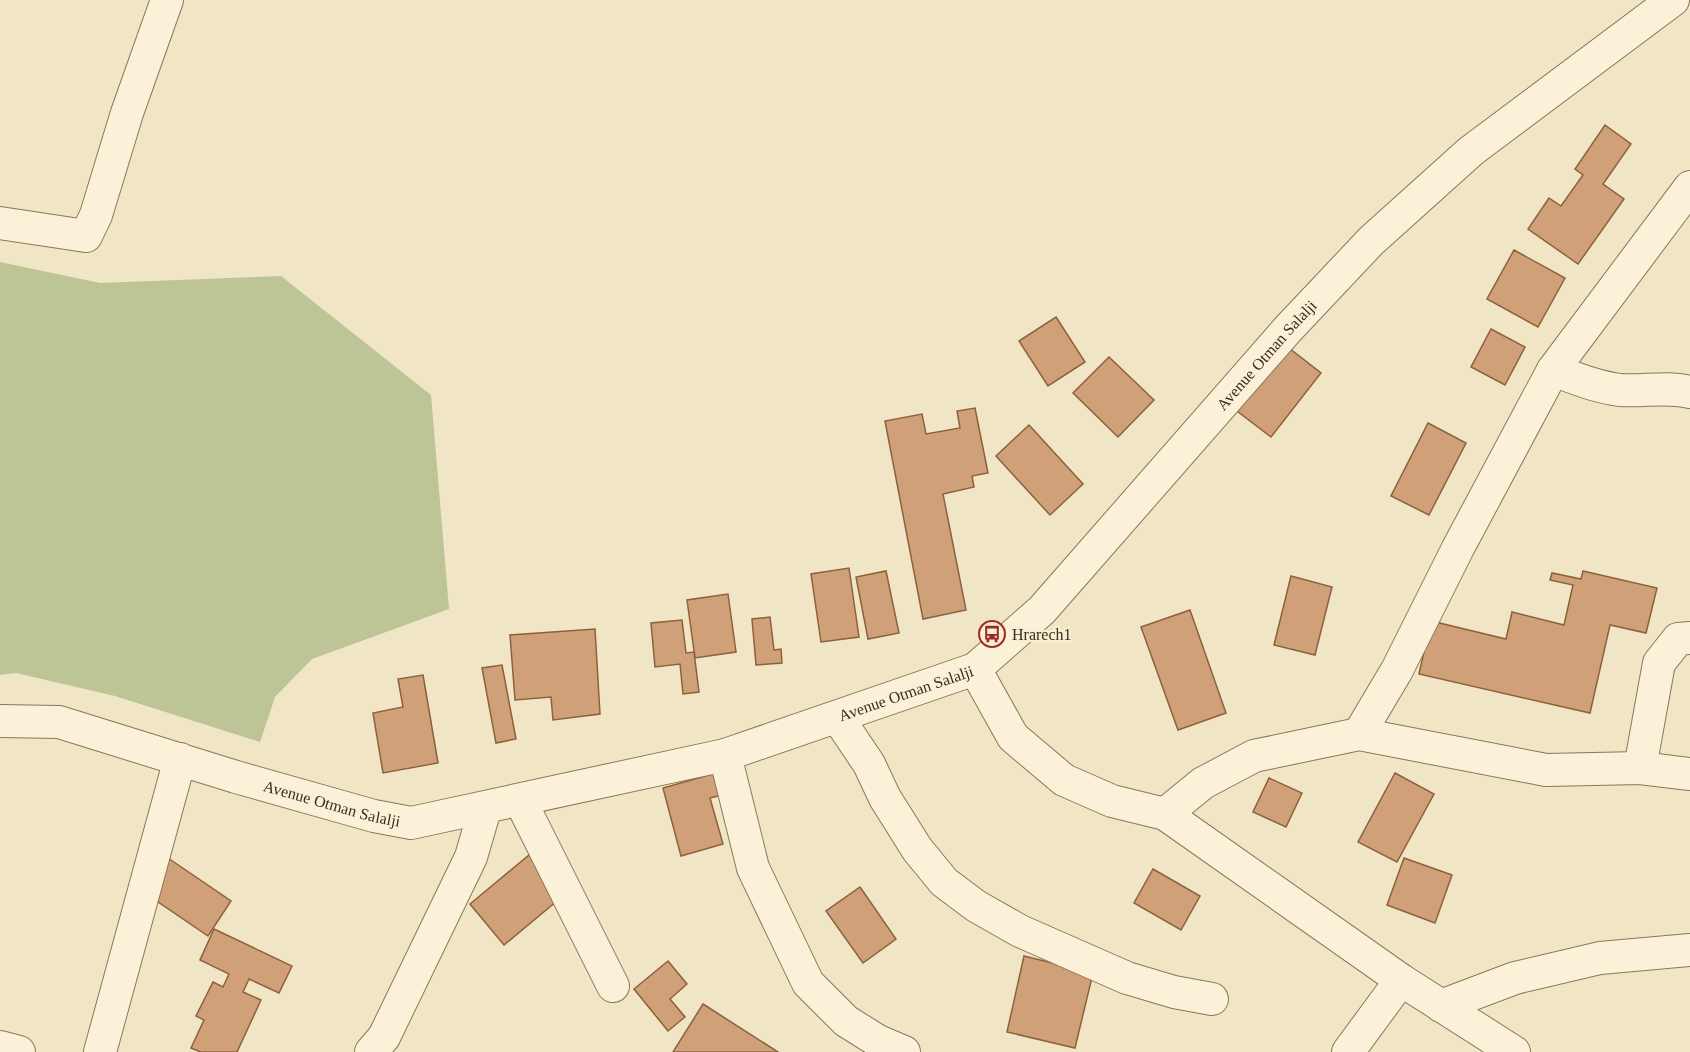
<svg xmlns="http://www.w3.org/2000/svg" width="1690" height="1052" viewBox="0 0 1690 1052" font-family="'Times New Roman',serif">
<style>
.cemetery{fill:#bdc496}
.building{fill:#d0a078;stroke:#8d603e;stroke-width:1.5}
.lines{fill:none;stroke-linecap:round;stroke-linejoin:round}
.minor-casing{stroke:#8c7659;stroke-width:34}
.minor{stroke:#fbf1d8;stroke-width:32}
.labels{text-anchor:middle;stroke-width:4.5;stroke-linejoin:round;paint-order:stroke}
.street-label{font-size:16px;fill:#3b2d1e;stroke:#f7eed4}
.poi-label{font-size:16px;fill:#3b2d1e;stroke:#f7eed4;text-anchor:start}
</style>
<rect width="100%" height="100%" fill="#f0e5c4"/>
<polygon class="cemetery" points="0,262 100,283 281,276 431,395 449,609 312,659 275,697 260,742 115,696 16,673 0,675"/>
<g class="building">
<polygon points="1605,125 1631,144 1603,184 1624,199 1578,264 1528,229 1549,198 1561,206 1583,175 1575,169"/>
<polygon points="1514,250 1565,278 1538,327 1487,299"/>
<polygon points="1056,317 1085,362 1048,386 1019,341"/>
<polygon points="1491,329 1525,347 1505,385 1471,367"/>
<polygon points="1285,345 1321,373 1271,437 1237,411"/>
<polygon points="1109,357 1154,400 1118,437 1073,393"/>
<polygon points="975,408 988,473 972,476 974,487 943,494 966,610 923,619 885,421 922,414 926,434 960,428 957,411"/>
<polygon points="1428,423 1466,443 1429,515 1391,496"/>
<polygon points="1029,425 1083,484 1050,515 996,456"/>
<polygon points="849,568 859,637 821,642 811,574"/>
<polygon points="886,571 899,633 868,639 856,577"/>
<polygon points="1583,571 1657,588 1646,633 1610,625 1590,713 1419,674 1431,621 1506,639 1512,612 1564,625 1573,585 1550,580 1552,573 1581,579"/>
<polygon points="1291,576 1332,587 1315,655 1274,645"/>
<polygon points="728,594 736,652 695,658 687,600"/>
<polygon points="1190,610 1226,713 1178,730 1141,627"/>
<polygon points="770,617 774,650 781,649 782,663 756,665 752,619"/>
<polygon points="682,620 686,653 694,652 699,692 683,694 680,664 655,667 651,623"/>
<polygon points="595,629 600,714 553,720 551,697 515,700 510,635"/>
<polygon points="502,665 516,739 496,743 482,668"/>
<polygon points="423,675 438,763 383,773 373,713 403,707 398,679"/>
<polygon points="716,773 722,795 710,798 723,844 681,856 663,788"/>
<polygon points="1395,773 1434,794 1397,862 1358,842"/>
<polygon points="1269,778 1302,793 1286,827 1253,812"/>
<polygon points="529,855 563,896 504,945 470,904"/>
<polygon points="168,858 231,901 208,936 145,893"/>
<polygon points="1404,858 1452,875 1435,923 1387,905"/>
<polygon points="1153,869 1200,896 1181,930 1134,903"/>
<polygon points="860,887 896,939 863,963 826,911"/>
<polygon points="214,929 292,966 279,993 249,979 243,992 261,1000 237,1052 201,1052 191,1048 204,1020 196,1016 213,982 223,987 229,974 200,960"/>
<polygon points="1024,956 1093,973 1075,1048 1007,1032"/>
<polygon points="668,961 687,984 670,999 685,1017 668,1031 634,989"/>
<polygon points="703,1004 778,1052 673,1052"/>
</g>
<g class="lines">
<defs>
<g id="minor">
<polyline points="0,223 86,236 96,215 127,113 167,0"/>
<path d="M 1553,370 C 1575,378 1596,387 1620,390 C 1643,392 1667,386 1690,392"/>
<polyline points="975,669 1013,737 1064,780 1112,801 1165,814 1401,980 1514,1052"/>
<polyline points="838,718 869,764 885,798 917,849 944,882 976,906 1020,931 1127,978 1174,992 1212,999"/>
<path id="s1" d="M 0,721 L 59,722 L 236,777 L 374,816 L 411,823 L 725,755 L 975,669 L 1042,610 L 1288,329 L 1371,241 L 1471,151 L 1673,0"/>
<polyline points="1359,734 1397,670 1458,548 1553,370 1690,187"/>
<polyline points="725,755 753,868 808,983 846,1021 878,1041 904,1052"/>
<polyline points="1640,768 1659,663 1678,639 1690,638"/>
<polyline points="520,800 613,986"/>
<polyline points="1165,814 1203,783 1254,756 1359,734 1546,770 1640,768 1690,774"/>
<polyline points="1441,1006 1515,978 1600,958 1690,950"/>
<polyline points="0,1047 19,1052"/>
<polyline points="100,1052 180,759"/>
<polyline points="371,1052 384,1037 471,857 485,809"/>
<polyline points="1348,1052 1401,980"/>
</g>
</defs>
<use href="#minor" class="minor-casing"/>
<use href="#minor" class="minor"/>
</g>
<defs>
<symbol id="bus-ring" viewBox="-11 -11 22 22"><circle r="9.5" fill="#f7eed4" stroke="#9e2926" stroke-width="1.5"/><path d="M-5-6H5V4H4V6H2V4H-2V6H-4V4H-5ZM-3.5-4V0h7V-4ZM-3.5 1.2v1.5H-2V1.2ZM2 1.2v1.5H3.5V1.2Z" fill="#9e2926"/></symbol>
</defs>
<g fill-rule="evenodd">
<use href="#bus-ring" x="977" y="619" width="30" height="30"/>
</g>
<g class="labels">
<g class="street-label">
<text dy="6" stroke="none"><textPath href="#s1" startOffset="1440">Avenue Otman Salalji</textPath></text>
<text dy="6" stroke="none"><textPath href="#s1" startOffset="938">Avenue Otman Salalji</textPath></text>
<text dy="6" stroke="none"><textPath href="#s1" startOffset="344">Avenue Otman Salalji</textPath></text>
</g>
<g class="poi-label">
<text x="1012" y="640">Hrarech1</text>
</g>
</g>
</svg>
